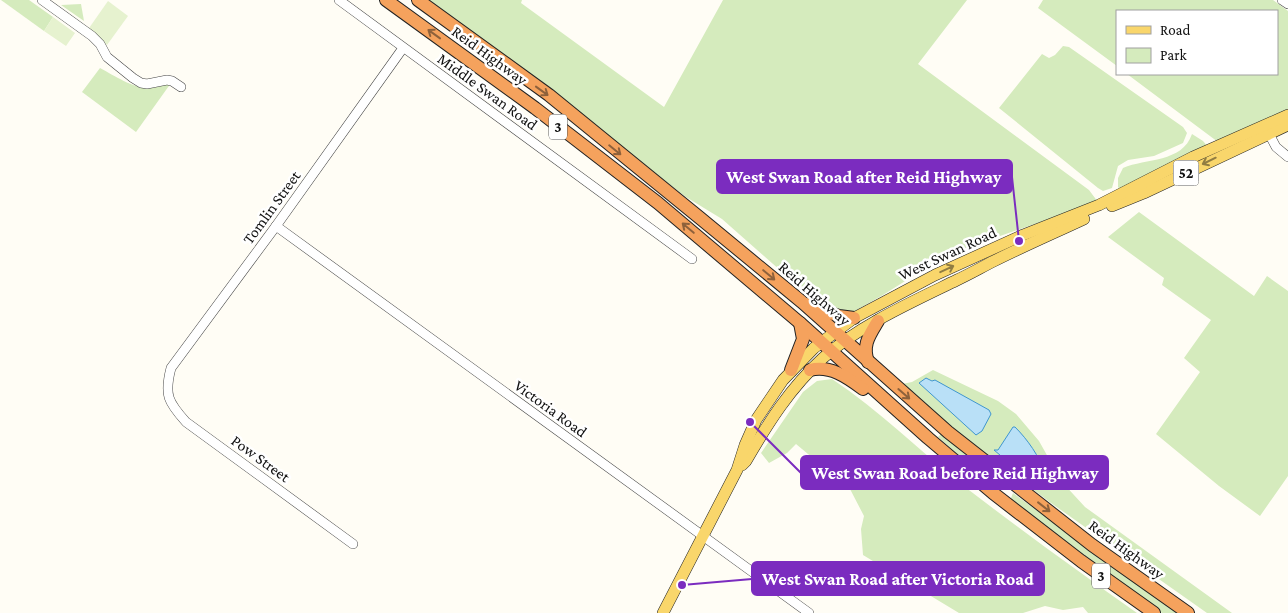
<svg xmlns="http://www.w3.org/2000/svg" width="1288" height="613" viewBox="0 0 1288 613" font-family="'Crimson Pro',serif">
<style>
.green{fill:#d5ebbd}
.pitch{fill:#e6f2cf}
.water{fill:#b9e0f7;stroke:#3f96cf}
.lines{fill:none;stroke-linecap:round;stroke-linejoin:round}
.minor-casing{stroke:#444;stroke-width:10}
.major-casing{stroke:#222;stroke-width:12}
.highway-casing{stroke:#222;stroke-width:14}
.minor{stroke:#fff;stroke-width:9}
.major{stroke:#f9d66b;stroke-width:11}
.highway{stroke:#f5a25d;stroke-width:12}
.oneway{stroke:#8e613b}
.oneway2{stroke:#917d42}
.labels{text-anchor:middle;stroke-width:5;stroke-linejoin:round;paint-order:stroke}
.shield{fill:#fff;stroke:#585858;stroke-width:1}
.shield-label{font-size:15px;font-weight:bold;fill:#111}
.street-label{font-size:16px;fill:#111;stroke:#fff}
.leader{fill:none;stroke:#7b2cbf;stroke-width:2}
.callout-dot{fill:#7b2cbf;stroke:#fff;stroke-width:2}
.callout{fill:#7b2cbf;stroke:#7b2cbf;stroke-width:2}
.callout-label{font-size:18px;text-anchor:middle;font-weight:bold;fill:#fff}
</style>
<rect width="100%" height="100%" fill="#fffdf5"/>
<g class="green">
<polygon points="1,0 29,0 53,17 44,31"/>
<polygon points="429,0 522,0 521,3 664,107 723,0 967,0 918,64 1089,190 1098,202 948,254 883,295 853,312 845,314 824,306 807,294 722,219 686,197"/>
<polygon points="1043,0 1273,0 1288,11 1288,113 1218,142 1127,74 1277,74 1277,11 1117,11 1117,66 1038,8"/>
<polygon points="81,4 84,21 61,5"/>
<polygon points="1063,46 1069,47 1079,54 1183,127 1187,133 1183,143 1154,156 1128,160 1118,166 1112,188 1103,191 1098,188 999,108 1042,54 1049,58 1055,55"/>
<path d="M 100,68 C 115,76 134,89 151,88 C 158,88 164,84 171,83 L 136,132 L 82,92 Z"/>
<path d="M 1192,134 L 1203,141 L 1208,147 L 1120,189 L 1118,187 L 1118,178 L 1123,168 C 1146,158 1182,163 1192,134 Z"/>
<polygon points="1139,212 1254,296 1267,276 1288,291 1288,476 1260,516 1219,486 1156,434 1200,372 1184,358 1211,320 1162,285 1164,278 1108,237"/>
<polygon points="933,370 998,401 1016,414 1039,441 1062,482 1085,507 1232,613 1207,613 1051,503 960,434 902,384 912,382"/>
<path d="M 832,379 C 880,411 920,451 965,487 C 1021,530 1079,572 1137,613 L 1088,613 L 1083,607 L 1063,610 L 1045,606 L 1023,613 L 959,613 L 863,555 L 861,529 L 864,516 L 850,489 L 796,444 L 787,453 L 769,463 L 761,453 L 803,392 L 817,381 Z"/>
<polygon points="941,434 1002,484 998,489 938,437"/>
<polygon points="1013,493 1043,515 1045,515 1182,613 1162,613 1017,505 1011,498"/>
</g>
<g class="pitch">
<polygon points="108,1 128,16 107,45 87,31"/>
<polygon points="53,17 75,33 66,46 44,31"/>
</g>
<g class="water">
<polygon points="926,378 932,381 935,380 989,410 991,414 982,431 976,435 919,383"/>
<path d="M 1013,427 L 1015,427 C 1028,440 1039,456 1045,473 L 1043,478 L 1020,472 L 994,450 L 998,450 Z"/>
</g>
<g class="lines">
<defs>
<g id="minor">
<polyline points="42,0 92,36 100,44 107,57 133,78 141,83 147,84 167,80 172,81 181,87"/>
<polyline points="339,0 692,259"/>
<polyline points="1282,0 1288,4"/>
<polyline points="1266,128 1276,147 1288,157"/>
<polyline points="276,226 809,613"/>
<path d="M 353,544 L 186,422 C 168,402 164,395 171,368 L 276,226 L 403,48"/>
</g>
<g id="major">
<polyline points="1112,206 1144,193 1288,125"/>
<path d="M 742,465 L 746,461 C 768,423 790,388 823,358 C 858,326 914,301 957,280 C 970,274 982,267 994,261 C 1024,246 1054,233 1084,219"/>
<polyline points="663,613 737,470 745,445 756,420 783,380 814,348 854,318 935,275 1023,235 1099,205 1193,157 1288,115"/>
</g>
<g id="highway">
<polyline points="386,0 535,108 658,203 800,323 928,438 993,493 1081,561 1154,613"/>
<polyline points="418,0 549,95 700,218 802,302 948,432 1092,545 1188,613"/>
<polyline points="806,304 839,316 854,318"/>
<path d="M 868,362 C 862,345 869,336 878,321"/>
<polyline points="791,370 803,339 800,323"/>
<path d="M 810,370 C 830,365 847,377 863,389"/>
</g>
</defs>
<use href="#minor" class="minor-casing"/>
<use href="#major" class="major-casing"/>
<use href="#highway" class="highway-casing"/>
<use href="#minor" class="minor"/>
<use href="#major" class="major"/>
<use href="#highway" class="highway"/>
</g>
<defs><path id="oneway-shaft" d="M-6 0H5M1.5-3L5.5 0L1.5 3" fill="none" stroke-width="1.6" stroke-linecap="round" stroke-linejoin="round" transform="scale(1.25)"/></defs>
<g class="oneway">
<use href="#oneway-shaft" transform="translate(434 34) rotate(-144)"/>
<use href="#oneway-shaft" transform="translate(542 91) rotate(36)"/>
<use href="#oneway-shaft" transform="translate(615 150) rotate(39)"/>
<use href="#oneway-shaft" transform="translate(688 228) rotate(-140)"/>
<use href="#oneway-shaft" transform="translate(769 275) rotate(40)"/>
<use href="#oneway-shaft" transform="translate(904 394) rotate(41)"/>
<use href="#oneway-shaft" transform="translate(1044 507) rotate(38)"/>
</g>
<g class="oneway2">
<use href="#oneway-shaft" transform="translate(1209 161) rotate(154)"/>
<use href="#oneway-shaft" transform="translate(947 269) rotate(-25)"/>
</g>
<g class="labels">
<g class="shield">
<rect x="549" y="114.5" width="18" height="25" rx="4"/>
<rect x="1173.5" y="160.5" width="25" height="25" rx="4"/>
<rect x="1092" y="563.5" width="18" height="25" rx="4"/>
</g>
<g class="shield-label">
<text x="558" y="132">3</text>
<text x="1186" y="178">52</text>
<text x="1101" y="581">3</text>
</g>
<g class="street-label">
<text transform="translate(490 55) rotate(36)" y="6">Reid Highway</text>
<text transform="translate(488 91) rotate(36)" y="6">Middle Swan Road</text>
<text transform="translate(271 207) rotate(-54)" y="6">Tomlin Street</text>
<text transform="translate(947 253) rotate(-25)" y="6">West Swan Road</text>
<text transform="translate(815 293) rotate(41)" y="6">Reid Highway</text>
<text transform="translate(551 408) rotate(36)" y="6">Victoria Road</text>
<text transform="translate(261 458) rotate(36)" y="6">Pow Street</text>
<text transform="translate(1127 549) rotate(36)" y="6">Reid Highway</text>
</g>
</g>
<path class="leader" d="M1019 241L1012 177M750 422L801 473M682 585L752 579"/>
<g class="callout-dot">
<circle cx="1019" cy="241" r="5"/>
<circle cx="750" cy="422" r="5"/>
<circle cx="682" cy="585" r="5"/>
</g>
<g class="callout">
<rect x="717" y="160" width="295" height="33" rx="5"/>
<rect x="801" y="456" width="307" height="33" rx="5"/>
<rect x="752" y="562" width="292" height="33" rx="5"/>
</g>
<g class="callout-label">
<text x="864" y="183">West Swan Road after Reid Highway</text>
<text x="955" y="479">West Swan Road before Reid Highway</text>
<text x="898" y="585">West Swan Road after Victoria Road</text>
</g>
<rect x="1116" y="10" width="162" height="65" fill="#ffffff" stroke="#a0a0a0"/>
<rect x="1126" y="26" width="25" height="8" fill="#f9d66b" stroke="#a0a0a0"/>
<text x="1160" y="35" font-size="15" fill="#111111">Road</text>
<rect x="1126" y="48" width="25" height="15" fill="#d5ebbd" stroke="#a0a0a0"/>
<text x="1160" y="60" font-size="15" fill="#111111">Park</text>
</svg>
